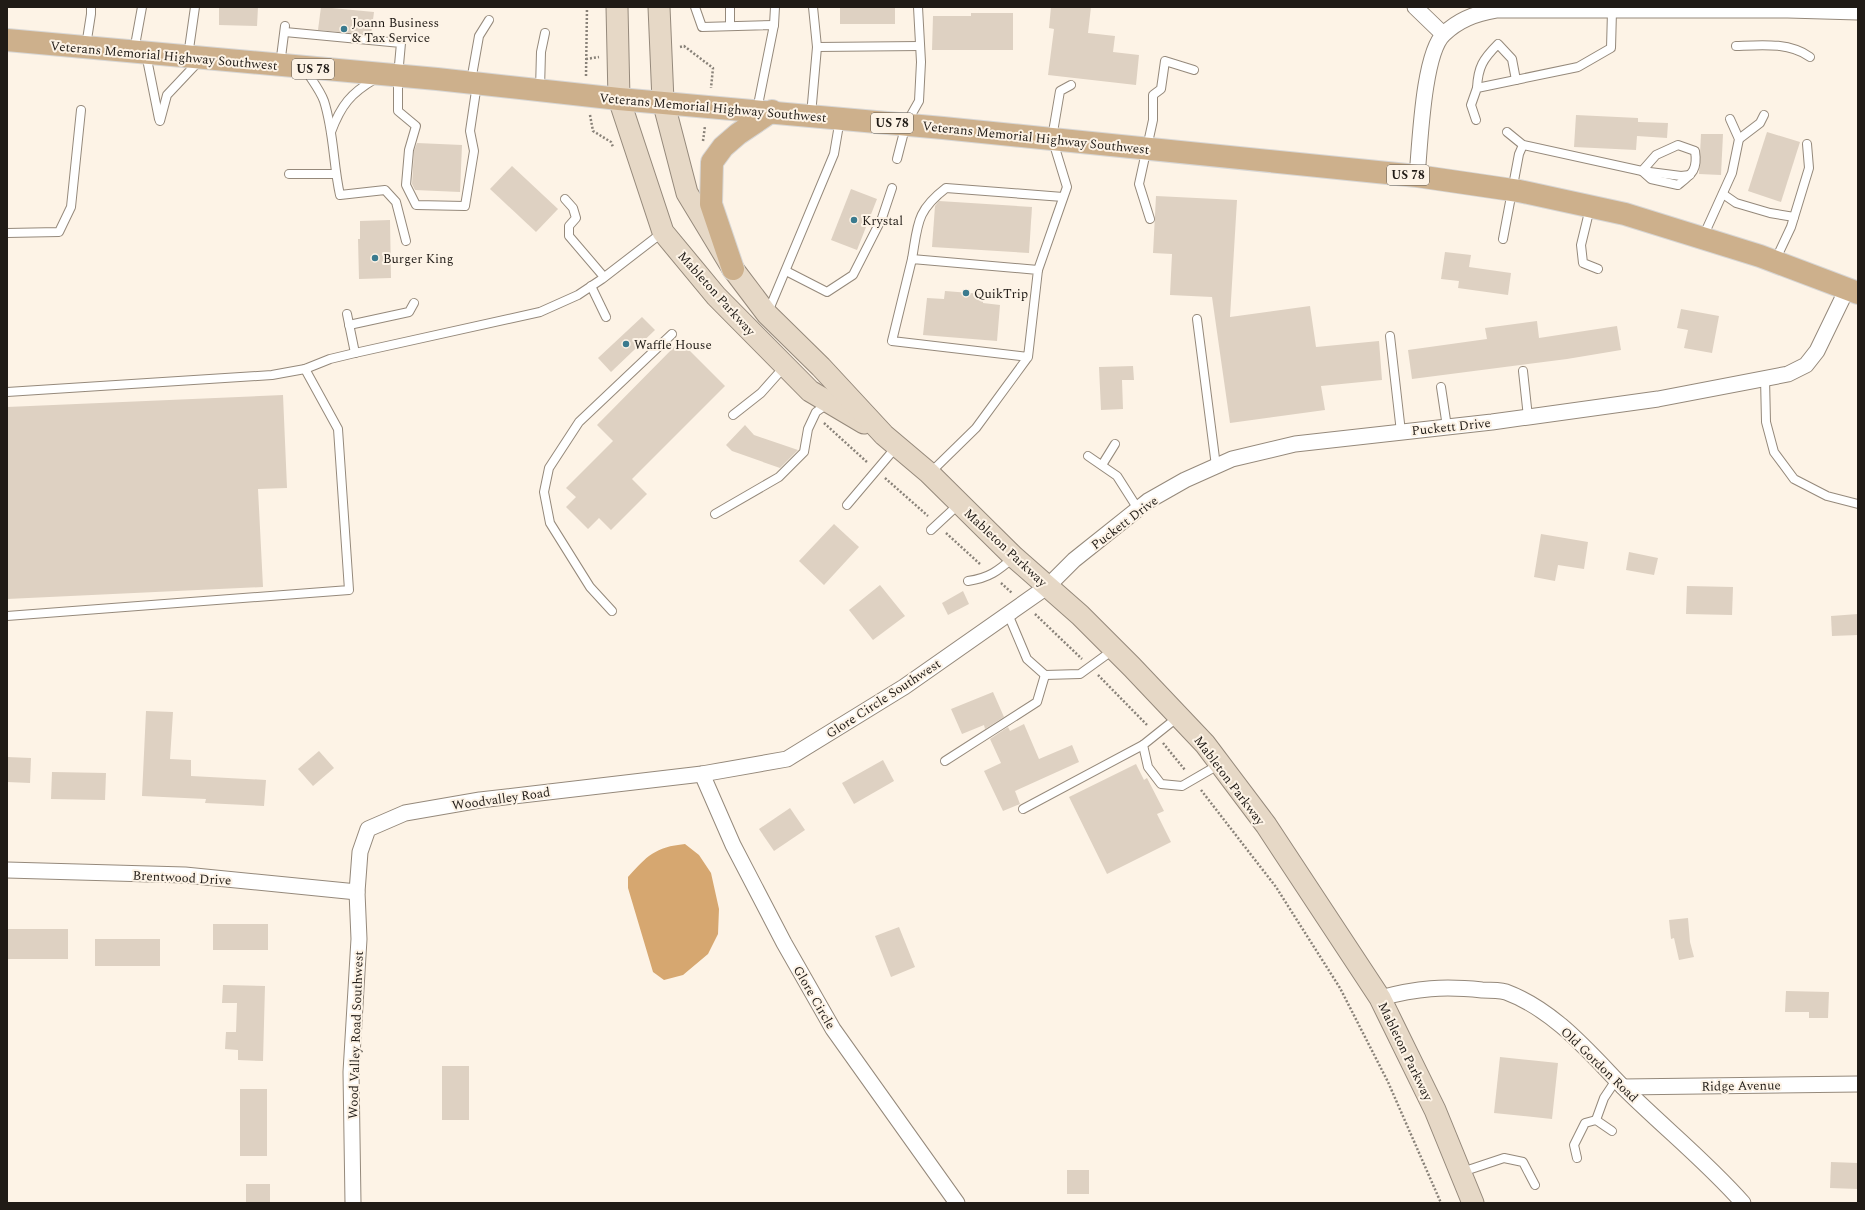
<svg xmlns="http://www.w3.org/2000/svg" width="1865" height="1210" viewBox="0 0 1865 1210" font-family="Spectral,serif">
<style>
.water{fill:#d6a770}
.building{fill:#ded1c2}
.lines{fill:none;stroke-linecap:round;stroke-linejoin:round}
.service-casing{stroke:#95897b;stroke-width:10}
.minor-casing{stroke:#95897b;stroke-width:17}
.secondary-casing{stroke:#95897b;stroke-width:23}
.primary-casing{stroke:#d7d6d5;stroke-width:24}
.path{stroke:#898279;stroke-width:2.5;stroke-dasharray:2 2;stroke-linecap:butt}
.service{stroke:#fff;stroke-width:8}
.minor{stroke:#fff;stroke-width:15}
.secondary{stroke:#e6d8c6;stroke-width:21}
.primary{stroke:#cdb08c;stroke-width:22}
.poi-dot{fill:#3a7a8e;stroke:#fdf3e6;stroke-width:1.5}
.labels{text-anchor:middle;stroke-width:4;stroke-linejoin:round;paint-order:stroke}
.shield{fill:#fdf3e6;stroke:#625c54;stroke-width:1}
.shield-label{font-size:12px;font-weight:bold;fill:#201b16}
.poi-label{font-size:13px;fill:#201b16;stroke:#fdf3e6;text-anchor:start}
.street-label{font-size:13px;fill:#201b16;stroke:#fdf3e6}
</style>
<rect width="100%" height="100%" fill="#fdf3e6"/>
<path class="water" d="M 685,844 L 699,855 L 711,873 L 719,909 L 718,934 L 708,954 L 683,975 L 664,980 L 653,972 L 628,888 L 628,877 C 647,856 655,847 685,844 Z"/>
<g class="building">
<polygon points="219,7 258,7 257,26 219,25"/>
<polygon points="321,7 374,12 371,35 318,30"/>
<rect x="840" y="7" width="55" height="17"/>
<polygon points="1051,7 1091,7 1088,33 1115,36 1113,52 1139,55 1136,85 1048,75 1054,29 1049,28"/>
<polygon points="971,13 1013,13 1013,50 932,50 933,16 971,16"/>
<polygon points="1576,115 1638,118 1638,122 1668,123 1667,138 1637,136 1636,150 1574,147"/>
<polygon points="1767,132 1800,142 1781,202 1748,191"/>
<polygon points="1701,134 1723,134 1721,175 1699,174"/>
<polygon points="417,143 462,145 460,192 415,190 412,184 414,151"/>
<polygon points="512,166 558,209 536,232 490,189"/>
<polygon points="851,189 877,199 857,250 831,240"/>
<polygon points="1156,196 1237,200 1230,317 1310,306 1316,347 1379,341 1382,380 1321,386 1325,410 1230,423 1212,297 1170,295 1172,254 1153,253"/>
<polygon points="939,201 1032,207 1029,253 932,247 935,206"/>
<polygon points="390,220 391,278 359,279 358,239 360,239 360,221"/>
<polygon points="1445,252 1471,255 1469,267 1511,273 1508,295 1458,288 1459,281 1441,279"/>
<polygon points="945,291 983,294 983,303 1000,305 997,341 923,335 927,298 944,299"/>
<polygon points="1681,309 1719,316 1712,353 1684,348 1688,330 1677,328"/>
<polygon points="642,317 655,330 611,372 598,358"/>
<polygon points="1537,321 1539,338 1617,326 1621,350 1567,359 1412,379 1408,350 1487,339 1485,328"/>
<polygon points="680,341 725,386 632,479 647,494 611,530 599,518 588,529 566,507 576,497 566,488 613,441 597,425"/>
<polygon points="1133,366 1134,380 1122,380 1123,409 1101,410 1099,367"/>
<polygon points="283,395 287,488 258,489 263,587 7,599 7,407"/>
<polygon points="745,425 754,435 798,450 780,468 732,451 726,445"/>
<polygon points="834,524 859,547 824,585 799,561"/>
<polygon points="1541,534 1588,542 1584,569 1558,565 1555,581 1534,577"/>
<polygon points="1629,552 1658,558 1654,575 1626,570"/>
<polygon points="880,585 905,616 873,640 849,610"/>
<polygon points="1687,586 1733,587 1732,615 1686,614"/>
<polygon points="963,591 969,604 948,615 942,603"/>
<polygon points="1858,614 1858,635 1832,636 1831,616"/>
<polygon points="993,692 1004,717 985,729 984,725 962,734 951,709"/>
<polygon points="146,711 173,712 170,759 191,760 191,776 266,780 264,806 205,803 206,799 142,796"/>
<polygon points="1024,724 1039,759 1072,745 1079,762 1015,791 1020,804 1003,811 984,771 1001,763 990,739 1008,727 1010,731"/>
<polygon points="319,751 334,768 313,786 298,769"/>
<polygon points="7,757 31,758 30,783 7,782"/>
<polygon points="883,760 894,781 854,804 842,783"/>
<polygon points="1136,764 1144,780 1147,778 1164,811 1157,814 1171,842 1107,874 1069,797"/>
<polygon points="52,772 106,773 105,800 51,799"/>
<polygon points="790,808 805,830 774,851 759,829"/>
<polygon points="1688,918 1690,942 1694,957 1679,960 1674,938 1671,939 1669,920"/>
<rect x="213" y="924" width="55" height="26"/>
<polygon points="899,927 915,967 891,977 875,936"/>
<rect x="7" y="929" width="61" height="30"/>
<rect x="95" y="939" width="65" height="27"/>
<polygon points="223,985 265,986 263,1061 238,1060 238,1050 225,1049 226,1032 236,1032 237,1003 222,1003"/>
<polygon points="1786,991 1829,992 1828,1018 1809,1018 1809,1012 1785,1012"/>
<polygon points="1500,1057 1558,1063 1552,1119 1494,1113"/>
<rect x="442" y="1066" width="27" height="54"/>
<rect x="240" y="1089" width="27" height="67"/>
<polygon points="1831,1162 1858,1163 1858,1189 1830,1188"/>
<rect x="1067" y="1170" width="22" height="24"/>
<rect x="246" y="1184" width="24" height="19"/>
</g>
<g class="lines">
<defs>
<g id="service">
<polyline points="695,7 702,27 774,25 757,110"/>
<polyline points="730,7 730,26"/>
<polyline points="774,25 775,7"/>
<polyline points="285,32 401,43 398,76 398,111 416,126 409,150 406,185 416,205 465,206 474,151 470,131 477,84"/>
<polyline points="86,46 91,14 91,7"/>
<path d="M 1736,46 C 1761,45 1789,42 1810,57"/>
<polyline points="817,47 920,46"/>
<polyline points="134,51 142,7"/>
<polyline points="146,54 159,119"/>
<polyline points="188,56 195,7"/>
<polyline points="280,65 285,26"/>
<path d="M 305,69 C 311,79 320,90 324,101 C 334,132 333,164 340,195 L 385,190 L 396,202 L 406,241"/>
<polyline points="471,81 479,36 489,20"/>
<path d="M 1477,88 C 1478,67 1483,59 1498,44 L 1512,59 L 1516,80"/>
<polyline points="540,89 541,52 545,33"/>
<polyline points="811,115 817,47 813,7"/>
<polyline points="1476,120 1471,105 1477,88 1578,67 1611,48 1612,11"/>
<polyline points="160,121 167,95 200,60"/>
<path d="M 331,132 C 341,105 351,93 375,79"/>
<polyline points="1507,132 1523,145 1642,171 1681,176 1690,175"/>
<polyline points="1739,139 1760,123 1764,115"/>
<path d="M 1678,145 L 1695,151 C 1698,170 1692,174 1678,185 L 1651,179 L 1642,171 L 1656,155 Z"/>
<polyline points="897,159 906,124 919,101 921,62 918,7"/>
<polyline points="289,174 335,174"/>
<polyline points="1723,194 1736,203 1770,213 1794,217"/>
<polyline points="565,199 573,208 576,218 569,226 569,236 604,277"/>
<polyline points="1590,208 1581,245 1583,263 1598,269"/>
<polyline points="1150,219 1139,184 1153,120 1153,95 1161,89 1165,61 1194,70"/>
<polyline points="7,233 59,232 71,207 81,110"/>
<polyline points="1703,237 1732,173 1739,139 1730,119"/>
<polyline points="1503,239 1519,154 1523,145"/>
<path d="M 912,259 C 918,224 916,211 946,188 L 1063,197"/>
<polyline points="1775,261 1791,227 1809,168 1807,144"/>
<polyline points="1038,270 1067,187 1052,138 1060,91 1071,85"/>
<polyline points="786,271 827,292 853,275 882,218 892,188"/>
<polyline points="591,286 606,317"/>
<polyline points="768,312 834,154 840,119"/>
<polyline points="347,314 355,353"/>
<polyline points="1197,319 1216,466"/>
<polyline points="349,325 409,312 414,303"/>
<polyline points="1390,336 1401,432"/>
<polyline points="1523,371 1528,417"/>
<polyline points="1765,378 1766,422 1774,452 1794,479 1827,496 1858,504"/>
<polyline points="1441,387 1447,427"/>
<polyline points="7,392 272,375 305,369 330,359 355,353 540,312 578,295 602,279 663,232"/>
<polyline points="733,415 761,393 785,366"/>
<polyline points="1088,456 1117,476 1138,509"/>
<polyline points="1102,465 1115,444"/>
<polyline points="930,473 976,428 1028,357 1038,270 912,259 892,341 1028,357"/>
<polyline points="847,505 897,446"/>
<polyline points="715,514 779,477 804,452 808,429 816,412 829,403"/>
<polyline points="931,530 959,504"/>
<path d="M 968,581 C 989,578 998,571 1014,557"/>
<polyline points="612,611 590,587 550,523 544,492 549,468 579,422 672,334"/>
<polyline points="1008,614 1027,659 1045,675 1080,674 1113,650"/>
<polyline points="7,616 349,590 338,429 305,369"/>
<polyline points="1178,717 1143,745 1148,767 1161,784 1182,786 1220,764"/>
<polyline points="945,761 1037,702 1045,675"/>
<polyline points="1023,809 1143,745"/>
<polyline points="1596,1120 1604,1098 1616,1080"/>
<polyline points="1577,1158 1574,1145 1585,1123 1596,1120 1612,1131"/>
<polyline points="1462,1172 1504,1158 1523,1162 1535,1185"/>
</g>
<g id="minor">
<polyline points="1415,7 1443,34"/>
<path d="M 1417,176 C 1420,146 1423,53 1444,34 C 1458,20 1477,13 1496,10 L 1788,10 L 1858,12"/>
<polyline points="702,774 733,845 784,943 833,1029 957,1203"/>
<polyline points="7,870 185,875 357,892"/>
<path d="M 1380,998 C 1418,988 1443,986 1482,990 C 1489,990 1499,990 1506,992 C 1554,1010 1588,1051 1623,1087 C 1662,1126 1706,1161 1743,1203"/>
<polyline points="1623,1087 1858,1084"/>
<polyline points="353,1203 351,1072 359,939 357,892 360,852 368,829 405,813 480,800 702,774 787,759 904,687 1048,586 1074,560 1148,501 1185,480 1232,459 1295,444 1492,422 1658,399 1788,374 1806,365 1817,351 1847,289"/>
</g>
<g id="secondary">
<polyline points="617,7 619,99 663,232 716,296 810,391 864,423"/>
<polyline points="659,7 663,101 687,193 733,269 767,314 821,367 884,435 929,473 1014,557 1080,615 1132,667 1205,744 1266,825 1380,998 1435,1110 1473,1203"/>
</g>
<g id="primary">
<polyline points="7,40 437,79 619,99 943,128 1417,176 1519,191 1625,214 1760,256 1858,293"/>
<polyline points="733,269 711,204 712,162 723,147 738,134 772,111"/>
</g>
</defs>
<use href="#service" class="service-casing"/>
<use href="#minor" class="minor-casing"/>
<use href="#secondary" class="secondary-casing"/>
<use href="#primary" class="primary-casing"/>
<g class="path">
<polyline points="680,47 684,46 713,68 711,88"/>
<polyline points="586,59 599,57"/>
<polyline points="586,76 587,7"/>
<polyline points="590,115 593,131 611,142 613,147"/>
<polyline points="703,141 705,126"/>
<polyline points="824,423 868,463"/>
<polyline points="885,478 928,516"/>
<polyline points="946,533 981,565"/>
<polyline points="1001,583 1012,593"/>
<polyline points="1035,614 1082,659"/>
<polyline points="1098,675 1148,726"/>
<polyline points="1163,743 1185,770"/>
<polyline points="1201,790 1276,887 1340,988 1388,1082 1441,1203"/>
</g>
<use href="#service" class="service"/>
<use href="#minor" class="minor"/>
<use href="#secondary" class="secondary"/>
<use href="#primary" class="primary"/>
</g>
<g class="poi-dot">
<circle cx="344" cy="29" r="4"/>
<circle cx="854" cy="220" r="4"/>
<circle cx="375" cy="258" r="4"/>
<circle cx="966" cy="293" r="4"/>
<circle cx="626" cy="344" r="4"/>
</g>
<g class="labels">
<g class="shield">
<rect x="292" y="59" width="42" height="20" rx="3"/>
<rect x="871" y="113" width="42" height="20" rx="3"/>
<rect x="1387" y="165" width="42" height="20" rx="3"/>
</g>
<g class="shield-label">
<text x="313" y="73">US 78</text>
<text x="892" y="127">US 78</text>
<text x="1408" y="179">US 78</text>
</g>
<g class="poi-label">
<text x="352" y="27">Joann Business<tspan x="352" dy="15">&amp; Tax Service</tspan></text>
<text x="862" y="225">Krystal</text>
<text x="383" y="263">Burger King</text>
<text x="974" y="298">QuikTrip</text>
<text x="634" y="349">Waffle House</text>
</g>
<g class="street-label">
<text transform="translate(164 55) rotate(5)" y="5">Veterans Memorial Highway Southwest</text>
<text transform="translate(713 107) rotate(5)" y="5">Veterans Memorial Highway Southwest</text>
<text transform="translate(1036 137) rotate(6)" y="5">Veterans Memorial Highway Southwest</text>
<text transform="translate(717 293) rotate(48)" y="5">Mableton Parkway</text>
<text transform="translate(1451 426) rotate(-6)" y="5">Puckett Drive</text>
<text transform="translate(1124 522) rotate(-37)" y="5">Puckett Drive</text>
<text transform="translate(1006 547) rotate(43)" y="5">Mableton Parkway</text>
<text transform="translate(883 698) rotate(-33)" y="5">Glore Circle Southwest</text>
<text transform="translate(1230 780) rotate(53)" y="5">Mableton Parkway</text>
<text transform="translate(501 798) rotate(-8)" y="5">Woodvalley Road</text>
<text transform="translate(182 877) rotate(3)" y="5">Brentwood Drive</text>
<text transform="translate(815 997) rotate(60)" y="5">Glore Circle</text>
<text transform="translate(355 1035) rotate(-88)" y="5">Wood Valley Road Southwest</text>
<text transform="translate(1406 1051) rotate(64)" y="5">Mableton Parkway</text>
<text transform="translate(1600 1064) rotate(44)" y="5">Old Gordon Road</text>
<text transform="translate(1741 1085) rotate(-1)" y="5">Ridge Avenue</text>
</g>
</g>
<rect width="1865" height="1210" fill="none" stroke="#201b16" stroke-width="16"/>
</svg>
